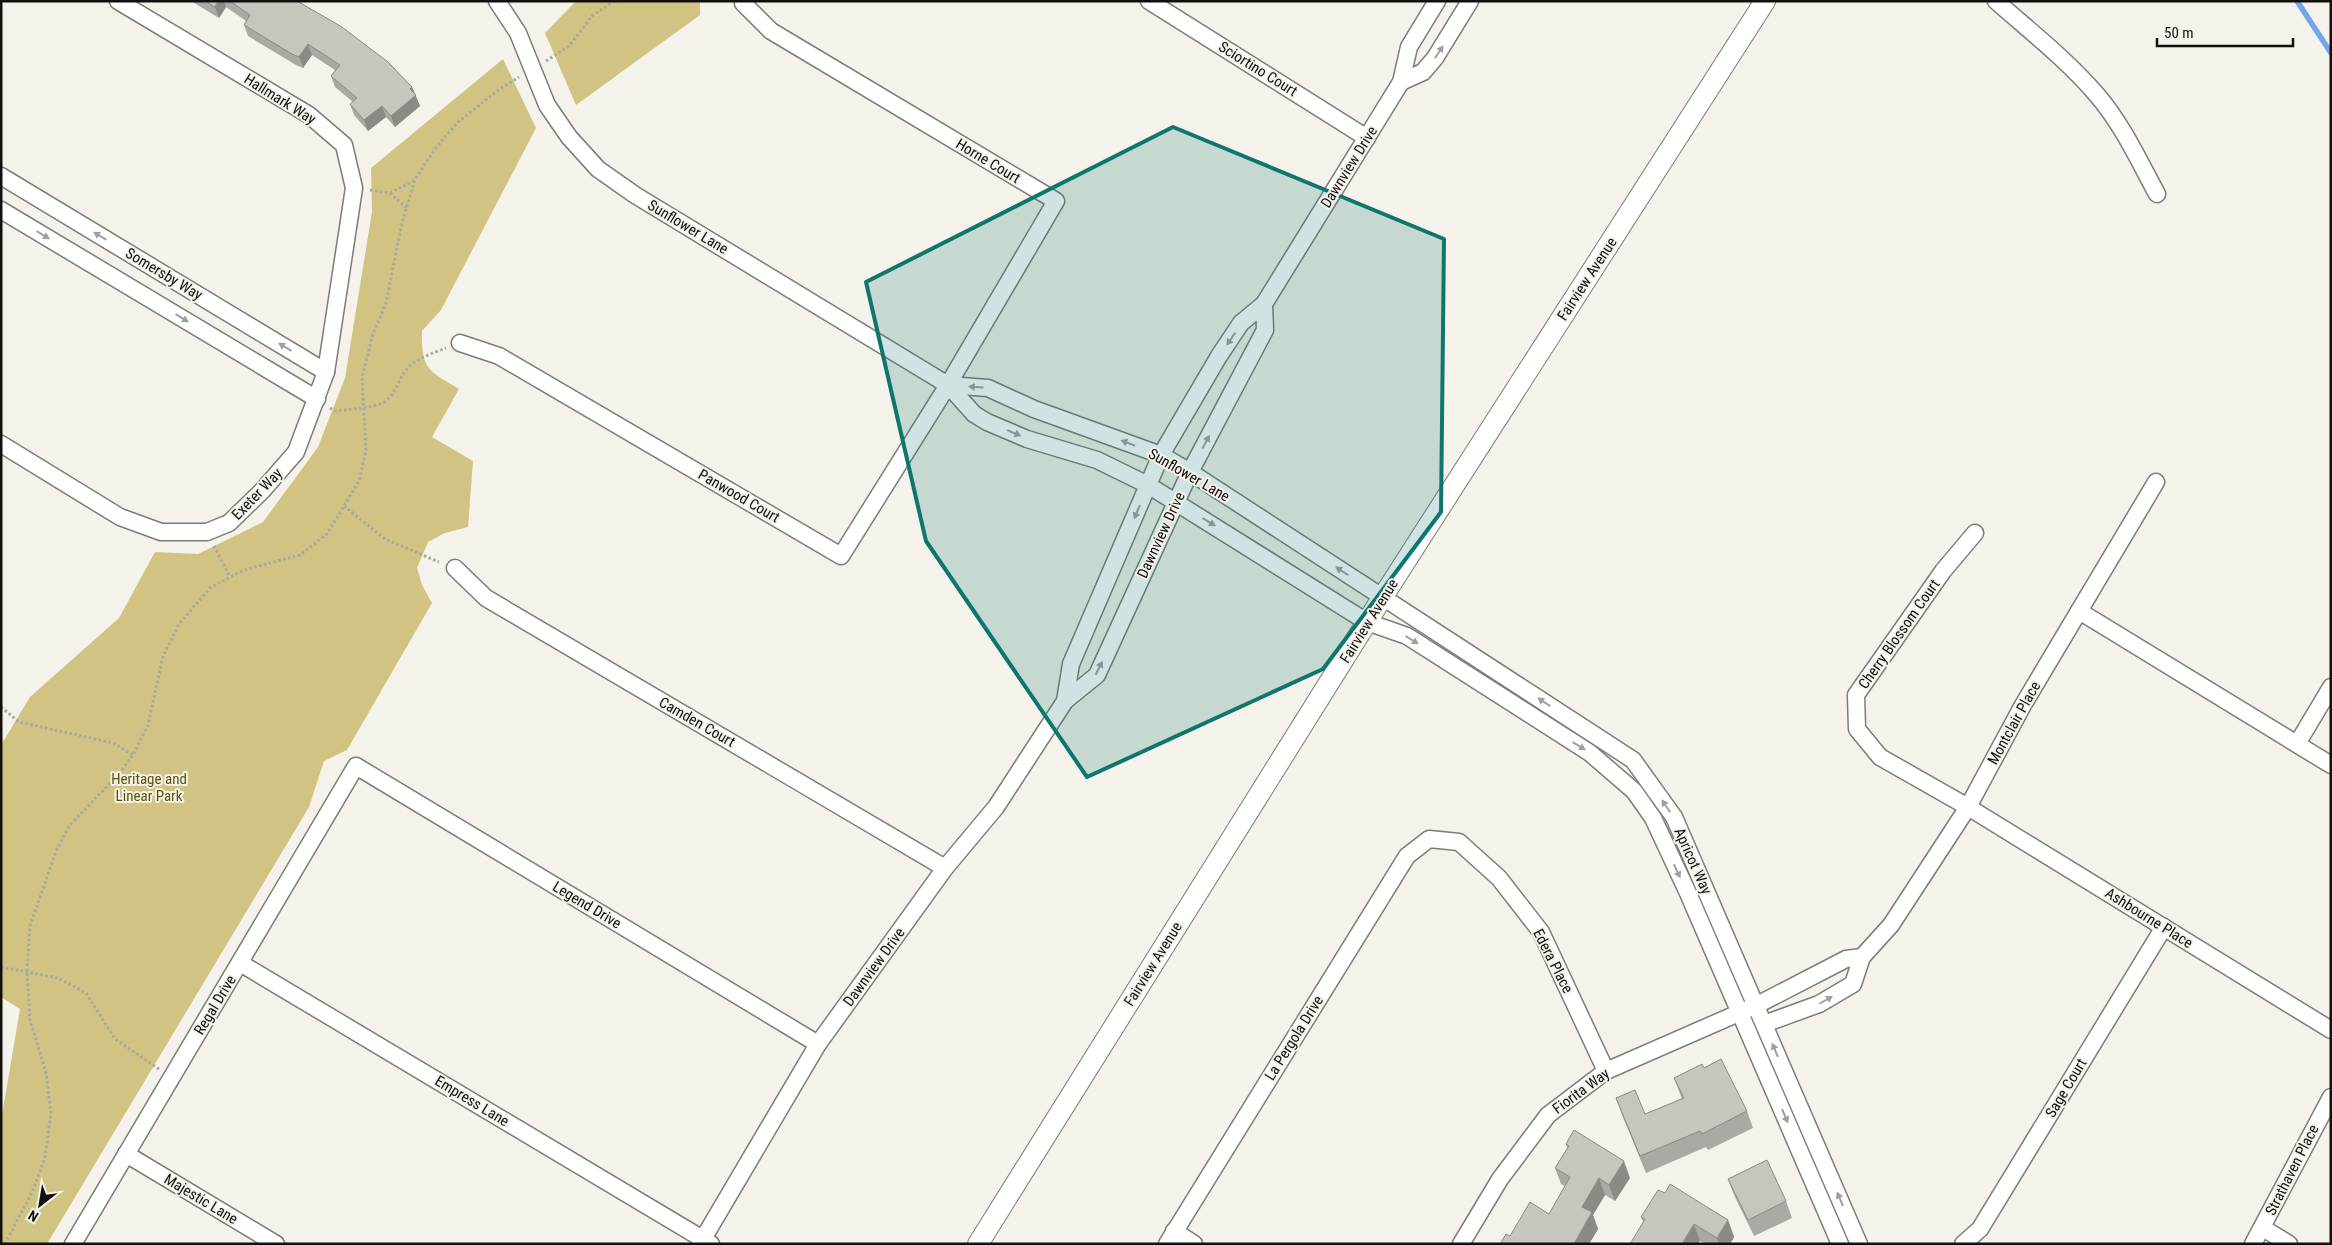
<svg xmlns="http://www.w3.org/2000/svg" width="2332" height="1245" viewBox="0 0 2332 1245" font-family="'Roboto Condensed',sans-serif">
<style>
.green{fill:#d1c482}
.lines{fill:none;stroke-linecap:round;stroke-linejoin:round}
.stream{stroke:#74a5eb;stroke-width:5.5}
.minor-casing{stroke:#7d7c75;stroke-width:19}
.tertiary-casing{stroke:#7d7c75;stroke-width:22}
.path{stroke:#aaa8a2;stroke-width:3;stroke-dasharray:2.5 2.5;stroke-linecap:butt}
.minor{stroke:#fff;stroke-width:16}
.tertiary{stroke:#fff;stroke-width:20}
.wall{fill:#aba9a3}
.shaded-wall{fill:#8b8a84}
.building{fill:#c7c5bd;stroke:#8b8a84}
.oneway{fill:#a09f9f}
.marked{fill:#0f766e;fill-opacity:0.2;stroke:#0f766e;stroke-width:4;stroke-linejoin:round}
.labels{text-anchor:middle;stroke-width:4;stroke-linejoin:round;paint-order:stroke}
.street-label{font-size:15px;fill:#11100e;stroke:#f4f2ea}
.park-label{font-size:15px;fill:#5e5104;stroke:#f4f2ea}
</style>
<rect width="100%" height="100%" fill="#f4f2ea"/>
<g class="green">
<polygon points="576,1 700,1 700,15 576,105 545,33"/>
<path d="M 503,59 L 536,128 L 441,310 L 422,331 C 421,369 428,371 459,389 L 432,437 L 473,461 L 468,527 L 445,533 L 428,542 L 417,568 L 422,585 L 432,603 L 347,750 L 324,761 L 309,807 L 47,1244 L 1,1244 L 1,1121 L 20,1009 L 1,997 L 1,745 L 30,697 L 119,618 L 155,552 L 198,554 L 263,522 L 318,447 L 345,378 L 372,212 L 371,168 Z"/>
</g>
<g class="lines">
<polyline class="stream" points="2297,1 2331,53"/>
<defs>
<g id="minor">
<polyline points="497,1 518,33 547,105 569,137 598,169 635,195 948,385 974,414 987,422 1027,439 1097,460 1148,485 1367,622 1407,636 1590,753 1634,791 1653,818 1688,893 1840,1244"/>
<polyline points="1149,1 1367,138"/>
<path d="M 1996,1 C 2031,32 2067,60 2097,95 C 2122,124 2139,161 2157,194"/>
<polyline points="1401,82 1423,72 1435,58 1470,1"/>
<polyline points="1,176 326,372"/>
<polyline points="1,210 317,399"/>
<polyline points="460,343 499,356 841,556 948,385 1056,201 771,31 743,3"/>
<polyline points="948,385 988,388 1034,409 1161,455 1190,472 1633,760 1674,817 1859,1244"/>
<polyline points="1,444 120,517 161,532 207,532 229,523 262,491 296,452 326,372 354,188 344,145 309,115 118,1"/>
<polyline points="1975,533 1943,571 1856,695 1857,729 1880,757 1968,807 2331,1030"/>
<polyline points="455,568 486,598 945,868"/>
<polyline points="2079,611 2331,765"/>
<polyline points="1065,701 1071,664 1161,455 1219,356 1241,323 1264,304 1401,82 1409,47 1437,1"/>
<polyline points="2297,744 2331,687"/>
<polyline points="240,963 711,1244"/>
<polyline points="1764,1024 1819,1004 1853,984 1862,957 1891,925 1968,807 2023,705 2156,482"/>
<polyline points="126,1154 276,1244"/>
<polyline points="2263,1228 2289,1244"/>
<polyline points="1174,1231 1194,1244"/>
<polyline points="73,1244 356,766 818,1044"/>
<polyline points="700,1244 818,1044 945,868 996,807 1065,701 1097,675 1190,472 1265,330 1264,304"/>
<polyline points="1167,1244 1407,856 1429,839 1459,842 1499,878 1541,932 1606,1071"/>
<polyline points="1461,1244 1500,1179 1548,1115 1606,1071 1757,1005 1846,959 1862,957"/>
<polyline points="1963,1244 1980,1229 2164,927"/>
<polyline points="2253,1244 2331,1097"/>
</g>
<polyline id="tertiary" points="978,1244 1382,598 1765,1"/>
</defs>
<use href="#minor" class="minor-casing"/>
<use href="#tertiary" class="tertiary-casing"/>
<g class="path">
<polyline points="546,61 569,46 592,16 614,1"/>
<polyline points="370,190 390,193 407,208"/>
<polyline points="390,193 415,180"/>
<path d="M 330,408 L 335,411 C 350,409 370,409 384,402 C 396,395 398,380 406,370 C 414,359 433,353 446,348"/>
<polyline points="344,506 385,539 439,562"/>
<polyline points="214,546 230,577"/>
<polyline points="1,707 19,722 113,743 133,755"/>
<polyline points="1,967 58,978 86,993 115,1039 159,1069"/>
<polyline points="5,1244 32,1192 45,1158 51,1113 46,1073 30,1020 27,972 30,926 56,851 69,826 118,775 133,755 148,725 163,656 179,624 211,587 244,570 300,555 327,534 359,481 366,451 362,378 372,337 386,303 401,227 415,179 435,149 457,123 497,91 519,77"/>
</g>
<use href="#minor" class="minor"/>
<use href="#tertiary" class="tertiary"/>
</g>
<g class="wall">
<polygon points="191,1 297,1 412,87 420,106 395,127 386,117 368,131 354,115 350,104 353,102 335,87 331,76 335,70 312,55 303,68 296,65 248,36 244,25 246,21 226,7 219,18"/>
<polygon points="1704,1068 1747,1111 1753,1128 1708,1150 1706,1147 1646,1173 1622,1115 1616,1098 1645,1114 1682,1099 1674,1078"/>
<polygon points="1566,1144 1630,1178 1615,1201 1605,1195 1593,1215 1598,1229 1589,1244 1500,1244 1510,1236 1549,1214 1565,1186 1561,1184 1555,1168 1567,1148"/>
<polygon points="1728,1179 1786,1201 1792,1218 1754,1236 1734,1195"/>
<polygon points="1665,1193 1728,1220 1734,1237 1730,1244 1705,1244 1700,1241 1643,1222 1641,1217"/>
</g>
<g class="shaded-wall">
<polygon points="218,1 224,1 226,7 219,18 215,7"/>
<polygon points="308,44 312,55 303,68 299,57"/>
<polygon points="412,87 420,106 395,127 391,116 410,89"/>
<polygon points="382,106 386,117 368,131 364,120"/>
<polygon points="1624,1161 1630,1178 1615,1201 1609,1185"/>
<polygon points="1599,1178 1605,1195 1593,1215 1598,1229 1589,1244 1574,1244 1582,1207"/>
<polygon points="1728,1220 1734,1237 1730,1244 1719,1244 1717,1238"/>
<polygon points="1694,1224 1700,1241 1698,1244 1682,1244"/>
</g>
<g class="building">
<polygon points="205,1 218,1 215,7"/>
<polygon points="230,1 297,1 342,27 388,62 412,87 410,89 416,95 391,116 382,106 364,120 350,104 357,98 331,76 340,65 308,44 299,57 292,54 244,25 250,15"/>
<polygon points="1721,1059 1747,1111 1702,1134 1700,1131 1640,1156 1616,1098 1635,1090 1645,1114 1684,1098 1674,1078 1702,1064 1704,1068"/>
<polygon points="1574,1130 1624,1161 1609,1185 1599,1178 1582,1207 1592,1212 1574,1244 1500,1244 1506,1234 1510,1236 1530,1202 1549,1214 1570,1177 1555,1168 1569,1146 1566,1144"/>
<polygon points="1767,1160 1786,1201 1748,1220 1728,1179"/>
<polygon points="1670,1184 1728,1220 1717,1238 1694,1224 1682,1244 1630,1244 1645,1219 1641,1217 1658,1190 1665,1193"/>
</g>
<defs><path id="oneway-solid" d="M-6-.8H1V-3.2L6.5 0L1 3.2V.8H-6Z" transform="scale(1.25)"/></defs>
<g class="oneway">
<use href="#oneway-solid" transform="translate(1439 52) rotate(-57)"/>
<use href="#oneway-solid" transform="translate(43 235) rotate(31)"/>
<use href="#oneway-solid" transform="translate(100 236) rotate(-149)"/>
<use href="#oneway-solid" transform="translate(182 318) rotate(31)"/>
<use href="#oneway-solid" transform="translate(1231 339) rotate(124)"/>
<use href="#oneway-solid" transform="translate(285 347) rotate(-149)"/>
<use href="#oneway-solid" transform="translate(976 387) rotate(-176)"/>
<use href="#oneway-solid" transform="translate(1014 433) rotate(23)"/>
<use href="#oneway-solid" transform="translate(1206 442) rotate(-62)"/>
<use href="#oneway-solid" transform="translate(1128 443) rotate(-159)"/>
<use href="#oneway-solid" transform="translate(1137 512) rotate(113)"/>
<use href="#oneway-solid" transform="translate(1209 522) rotate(32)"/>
<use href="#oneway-solid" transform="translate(1342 571) rotate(-147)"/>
<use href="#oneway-solid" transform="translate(1412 640) rotate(32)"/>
<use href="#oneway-solid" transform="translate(1099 668) rotate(-63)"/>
<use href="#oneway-solid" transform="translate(1544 702) rotate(-147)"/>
<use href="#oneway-solid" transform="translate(1579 746) rotate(31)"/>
<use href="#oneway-solid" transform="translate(1666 806) rotate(-123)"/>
<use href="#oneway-solid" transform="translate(1677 871) rotate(65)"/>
<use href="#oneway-solid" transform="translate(1826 1000) rotate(-30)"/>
<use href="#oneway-solid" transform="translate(1775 1050) rotate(-113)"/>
<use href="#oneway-solid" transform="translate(1785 1116) rotate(67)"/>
<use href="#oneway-solid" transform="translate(1840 1199) rotate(-113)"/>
</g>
<path class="marked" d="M 1173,127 L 1444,239 L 1441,512 L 1323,669 L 1087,777 L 926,541 L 866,282 Z"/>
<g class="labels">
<g class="street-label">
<text transform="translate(1258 69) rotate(32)" y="5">Sciortino Court</text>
<text transform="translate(280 99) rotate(32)" y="5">Hallmark Way</text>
<text transform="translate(988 161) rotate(31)" y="5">Horne Court</text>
<text transform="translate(1349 167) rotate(-58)" y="5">Dawnview Drive</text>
<text transform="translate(688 227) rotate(31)" y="5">Sunflower Lane</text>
<text transform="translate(164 274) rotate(31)" y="5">Somersby Way</text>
<text transform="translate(1587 279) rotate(-57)" y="5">Fairview Avenue</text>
<text transform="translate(1189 475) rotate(30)" y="5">Sunflower Lane</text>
<text transform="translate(257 494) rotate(-46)" y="5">Exeter Way</text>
<text transform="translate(739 496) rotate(30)" y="5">Panwood Court</text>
<text transform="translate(1161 535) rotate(-65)" y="5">Dawnview Drive</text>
<text transform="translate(1369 621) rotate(-58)" y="5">Fairview Avenue</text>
<text transform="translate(1899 634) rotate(-55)" y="5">Cherry Blossom Court</text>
<text transform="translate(697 722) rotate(30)" y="5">Camden Court</text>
<text transform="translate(2014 723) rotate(-61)" y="5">Montclair Place</text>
<text transform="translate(1693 861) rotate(66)" y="5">Apricot Way</text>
<text transform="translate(587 905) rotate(31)" y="5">Legend Drive</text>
<text transform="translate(2149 918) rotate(32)" y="5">Ashbourne Place</text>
<text transform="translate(1553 961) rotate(63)" y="5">Edera Place</text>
<text transform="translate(1153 964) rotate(-58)" y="5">Fairview Avenue</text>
<text transform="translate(874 967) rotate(-54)" y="5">Dawnview Drive</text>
<text transform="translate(215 1005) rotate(-59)" y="5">Regal Drive</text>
<text transform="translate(1294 1038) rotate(-58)" y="5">La Pergola Drive</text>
<text transform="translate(2066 1088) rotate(-59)" y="5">Sage Court</text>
<text transform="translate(1581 1091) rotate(-36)" y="5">Fiorita Way</text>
<text transform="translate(472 1101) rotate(31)" y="5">Empress Lane</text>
<text transform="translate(2292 1170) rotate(-63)" y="5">Strathaven Place</text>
<text transform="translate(201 1199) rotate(31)" y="5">Majestic Lane</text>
</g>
<g class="park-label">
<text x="149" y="784">Heritage and<tspan x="149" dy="17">Linear Park</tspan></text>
</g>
</g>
<rect width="2332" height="1245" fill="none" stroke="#11100e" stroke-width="5"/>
<g transform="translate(40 1205) rotate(211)" stroke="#f4f2ea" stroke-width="4" paint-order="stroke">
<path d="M0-4L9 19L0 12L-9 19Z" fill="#11100e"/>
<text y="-8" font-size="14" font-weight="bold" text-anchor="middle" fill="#11100e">N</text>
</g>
<path d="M2157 38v8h136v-8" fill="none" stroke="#11100e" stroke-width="2.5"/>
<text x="2164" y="38" font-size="15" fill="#11100e" stroke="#f4f2ea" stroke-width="4" paint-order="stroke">50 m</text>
</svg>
